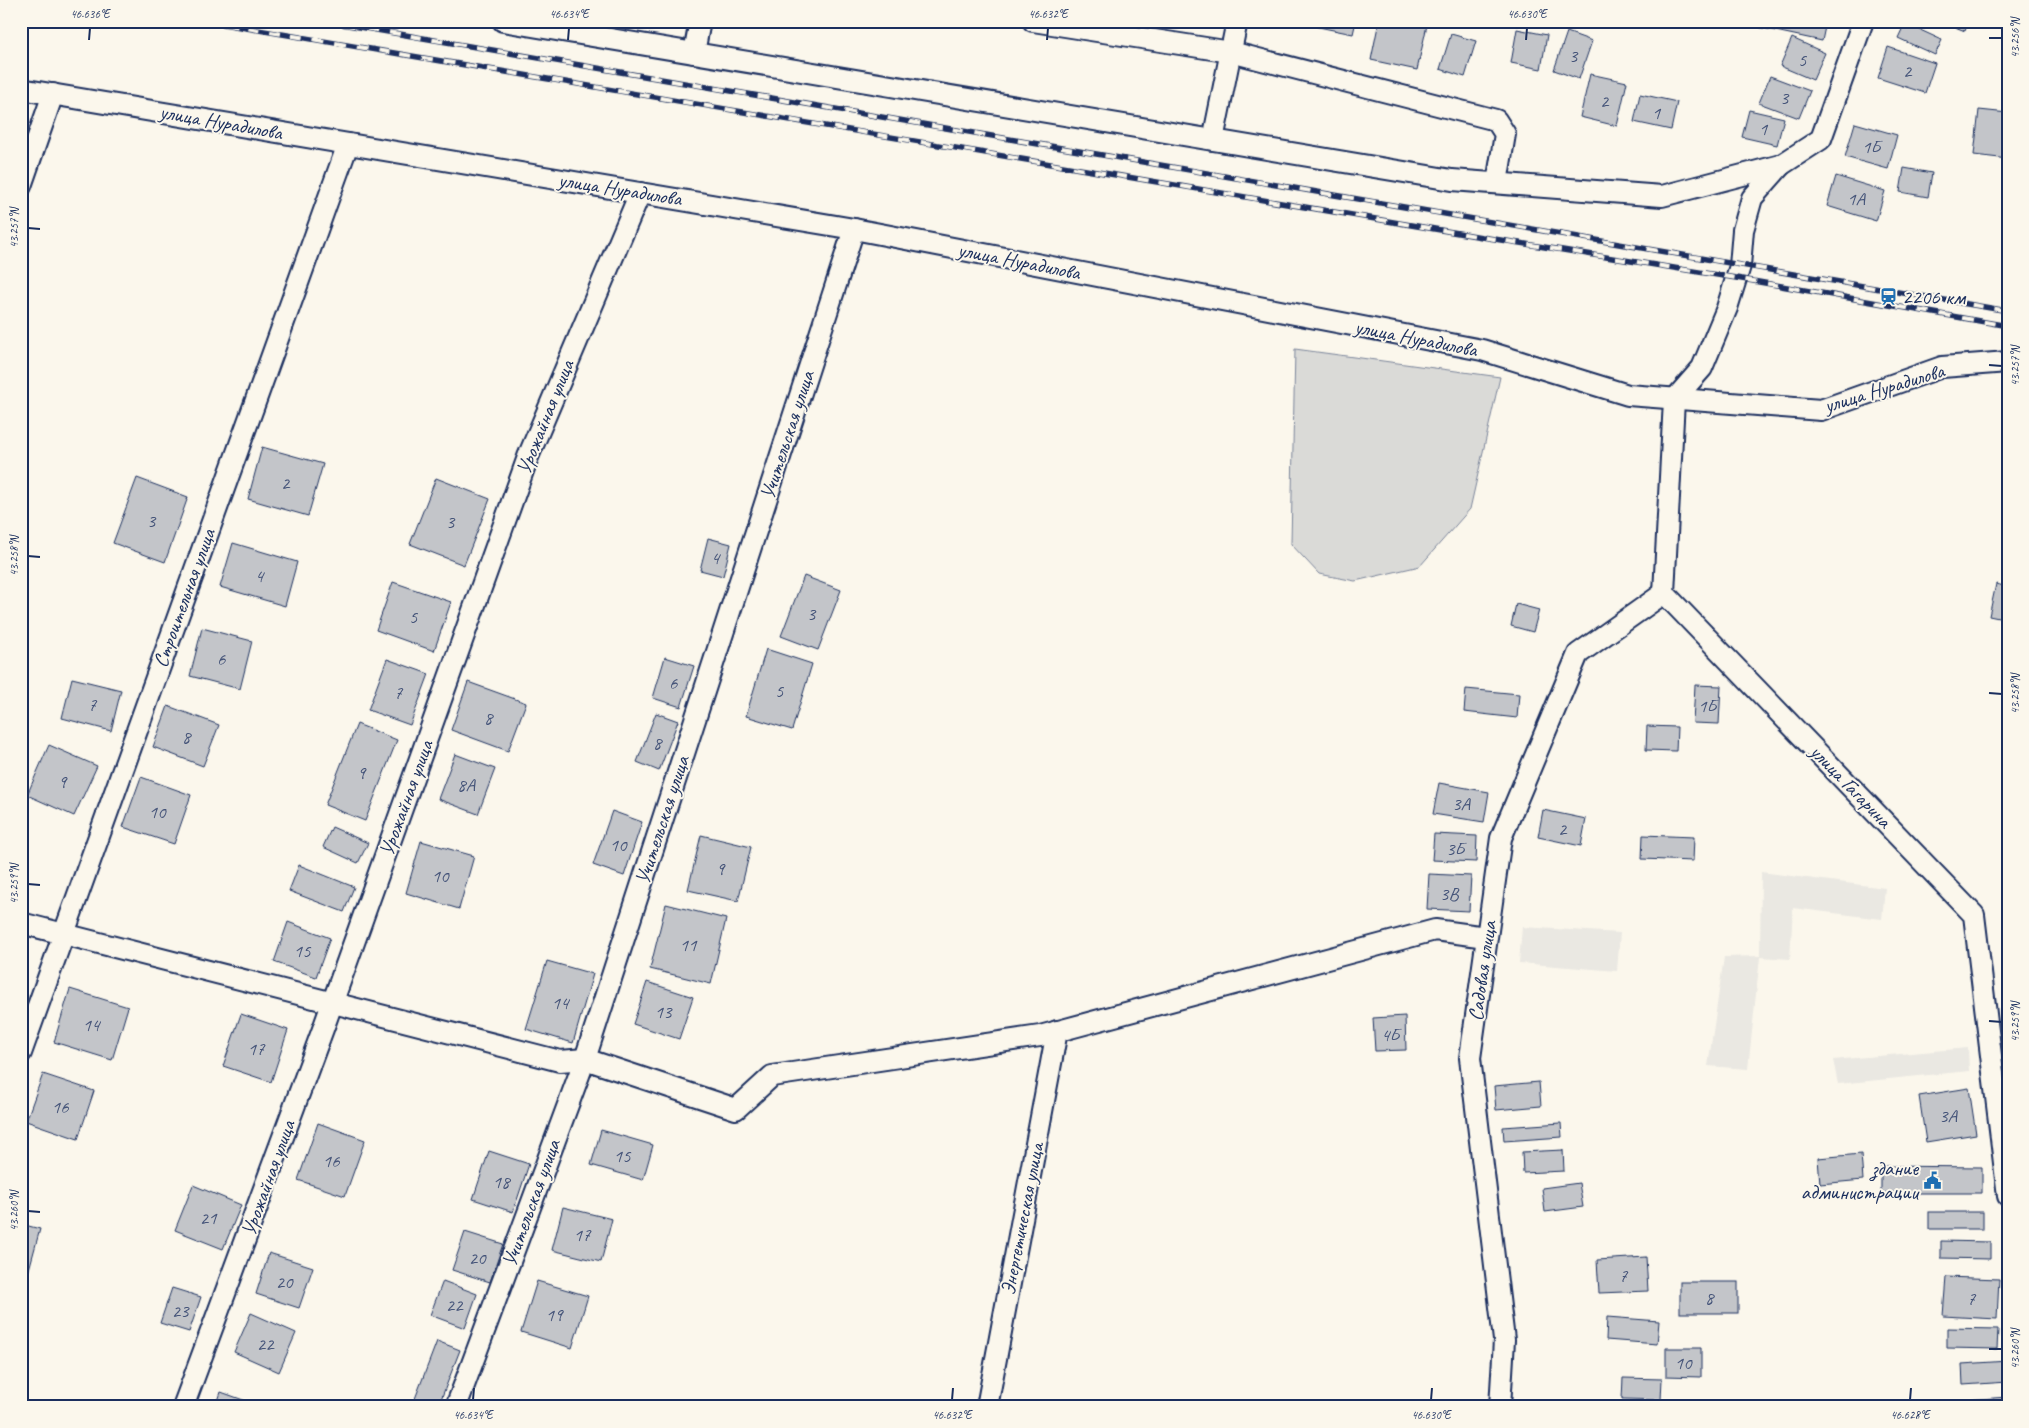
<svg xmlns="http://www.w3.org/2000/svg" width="2029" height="1428" viewBox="0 0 2029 1428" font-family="Caveat,sans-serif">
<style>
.built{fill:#eae8e2}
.green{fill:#dadad7;stroke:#7a849a}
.building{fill:#c3c5c9;stroke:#1b2f5e}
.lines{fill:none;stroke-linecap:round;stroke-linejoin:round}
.minor-casing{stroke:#1b2f5e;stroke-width:24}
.minor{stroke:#fbf7ec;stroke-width:20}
.rail-casing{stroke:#1b2f5e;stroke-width:5.5}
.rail{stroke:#fbf7ec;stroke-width:4;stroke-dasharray:11;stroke-linecap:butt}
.ticks{fill:none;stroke:#1b2f5e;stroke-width:2}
.labels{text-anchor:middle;stroke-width:4;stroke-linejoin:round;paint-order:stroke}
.number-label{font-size:19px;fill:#455479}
.street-label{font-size:21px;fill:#1b2f5e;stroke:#fbf7ec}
.poi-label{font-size:21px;fill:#1b2f5e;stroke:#fbf7ec;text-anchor:start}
.neatline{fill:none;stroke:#1b2f5e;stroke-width:2}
.ticks-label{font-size:12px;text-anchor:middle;fill:#1b2f5e}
</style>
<rect width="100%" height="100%" fill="#fbf7ec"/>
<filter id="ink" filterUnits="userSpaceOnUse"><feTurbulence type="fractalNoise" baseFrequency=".02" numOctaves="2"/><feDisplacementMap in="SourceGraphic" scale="10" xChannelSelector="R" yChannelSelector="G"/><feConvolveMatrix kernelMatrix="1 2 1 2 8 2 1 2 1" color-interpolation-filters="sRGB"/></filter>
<g filter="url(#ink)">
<g class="built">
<polygon points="1761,872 1885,888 1882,919 1793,908 1790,959 1760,957 1748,1069 1708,1066 1724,957 1760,956"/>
<polygon points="1522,927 1620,933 1617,971 1519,963"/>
<polygon points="1968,1048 1969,1071 1838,1084 1833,1060"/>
</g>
<polygon class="green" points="1295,349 1500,377 1470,509 1420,566 1355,581 1319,574 1291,544"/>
<g class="building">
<polygon points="1289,21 1356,21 1353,34"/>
<polygon points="1379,21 1411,21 1427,25 1417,70 1371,60"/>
<polygon points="1744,21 1824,21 1826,22 1822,41 1743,24"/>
<polygon points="1940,21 1969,21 1965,31"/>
<polygon points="1905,23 1942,40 1935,55 1898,38"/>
<polygon points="1517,29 1547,35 1541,69 1511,63"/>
<polygon points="1567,32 1592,41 1579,79 1554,70"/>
<polygon points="1451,34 1476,41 1465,77 1440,69"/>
<polygon points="1792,38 1825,53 1813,80 1780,66"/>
<polygon points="1888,47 1935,63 1925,93 1878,78"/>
<polygon points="1590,74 1627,82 1617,126 1580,117"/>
<polygon points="1770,76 1810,91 1799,118 1759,103"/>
<polygon points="1640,94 1677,102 1671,130 1634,122"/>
<polygon points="1749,110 1784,118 1777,145 1742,137"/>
<polygon points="1979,110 2008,113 2008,159 1974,155"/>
<polygon points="1855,123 1897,135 1888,169 1845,157"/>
<polygon points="1904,168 1932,173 1928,197 1900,192"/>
<polygon points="1836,176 1885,191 1876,221 1827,206"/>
<polygon points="21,404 26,405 21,425"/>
<polygon points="262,447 323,464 308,516 248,499"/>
<polygon points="137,478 188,497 165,562 113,543"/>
<polygon points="436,478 490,499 464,565 410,544"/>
<polygon points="708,538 731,544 723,576 700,570"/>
<polygon points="233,543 297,562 285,606 220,587"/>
<polygon points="804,576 841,590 818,650 781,636"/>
<polygon points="393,582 451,602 434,651 376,630"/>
<polygon points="1996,584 2008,587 2008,620 1989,616"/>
<polygon points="1516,604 1539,610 1533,632 1511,626"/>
<polygon points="202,628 252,641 240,689 190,676"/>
<polygon points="766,649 812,664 792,730 746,716"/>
<polygon points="665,657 694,666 681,707 653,698"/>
<polygon points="387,659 429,674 410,725 368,710"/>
<polygon points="72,678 121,690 111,731 62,718"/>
<polygon points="468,682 526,703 508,751 451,730"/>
<polygon points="1695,685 1721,686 1719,724 1693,723"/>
<polygon points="1466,689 1519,694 1517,718 1464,712"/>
<polygon points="168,706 219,725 203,766 153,747"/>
<polygon points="656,713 678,721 659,771 637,762"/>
<polygon points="357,724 397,740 365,821 325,805"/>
<polygon points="1647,726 1677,727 1676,751 1646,750"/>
<polygon points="49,745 97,766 74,816 27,795"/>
<polygon points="455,754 495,769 478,814 438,799"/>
<polygon points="141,777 191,795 174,844 123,827"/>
<polygon points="1439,783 1489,792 1484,822 1433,814"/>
<polygon points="1543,810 1586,819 1581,846 1538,837"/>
<polygon points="612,811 642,822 624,876 593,865"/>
<polygon points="332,827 368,843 358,863 323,847"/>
<polygon points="1434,834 1477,836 1476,862 1432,860"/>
<polygon points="701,835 751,847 738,901 688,890"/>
<polygon points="1643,835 1694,837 1693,861 1642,859"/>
<polygon points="421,841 474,856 459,909 406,893"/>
<polygon points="299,865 354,887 344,912 289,891"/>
<polygon points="1429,874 1471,876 1469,911 1427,909"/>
<polygon points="666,904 726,919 711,984 650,969"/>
<polygon points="288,922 330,938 316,977 274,962"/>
<polygon points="547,961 593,974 573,1043 526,1029"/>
<polygon points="647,982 693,997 679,1039 633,1024"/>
<polygon points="70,989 128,1007 112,1060 54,1042"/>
<polygon points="241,1014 288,1030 271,1082 223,1066"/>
<polygon points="1405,1016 1406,1050 1375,1051 1373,1018"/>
<polygon points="43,1074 94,1091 78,1139 26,1121"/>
<polygon points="1539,1082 1541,1106 1496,1110 1494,1086"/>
<polygon points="1969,1088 1976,1134 1926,1142 1919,1096"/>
<polygon points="318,1123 365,1140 345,1196 298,1180"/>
<polygon points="1561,1123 1562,1137 1504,1141 1503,1127"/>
<polygon points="601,1130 653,1145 643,1180 591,1165"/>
<polygon points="1563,1150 1564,1171 1523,1173 1522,1152"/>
<polygon points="489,1151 529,1164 513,1212 473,1199"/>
<polygon points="1861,1154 1863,1180 1820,1184 1818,1158"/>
<polygon points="1881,1166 1982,1167 1982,1193 1881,1193"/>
<polygon points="1579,1183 1583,1207 1545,1212 1542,1188"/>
<polygon points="193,1185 241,1205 223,1249 175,1230"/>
<polygon points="563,1207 612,1219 601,1262 552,1250"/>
<rect x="1929" y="1212" width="54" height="17"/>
<polygon points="21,1224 40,1229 21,1299"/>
<polygon points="465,1232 503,1244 490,1282 452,1270"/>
<polygon points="1941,1241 1990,1242 1990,1259 1941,1258"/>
<polygon points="269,1253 313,1267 299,1308 256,1294"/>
<polygon points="1646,1257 1648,1291 1599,1293 1597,1260"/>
<polygon points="1946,1277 1999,1279 1997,1319 1943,1316"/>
<polygon points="443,1281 477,1294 465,1328 430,1315"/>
<polygon points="537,1281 588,1296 572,1348 521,1332"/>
<rect x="1680" y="1282" width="58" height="31"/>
<polygon points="172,1288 201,1297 189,1332 160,1323"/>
<polygon points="251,1313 296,1333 279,1372 234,1352"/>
<polygon points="1607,1317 1659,1321 1657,1344 1606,1340"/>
<polygon points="1947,1328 1998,1329 1997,1349 1947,1348"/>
<polygon points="437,1341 460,1350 438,1407 421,1407 413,1404"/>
<polygon points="1666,1348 1701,1348 1701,1377 1666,1376"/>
<polygon points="2008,1361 2008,1382 1963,1385 1962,1364"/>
<polygon points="1623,1378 1662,1379 1661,1400 1622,1399"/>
<polygon points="221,1392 260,1406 259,1407 216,1407"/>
<polygon points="2008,1397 2008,1407 1965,1407 1965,1400"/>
</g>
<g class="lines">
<defs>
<g id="minor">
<polyline points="503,21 1452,180 1662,196 1781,165 1821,139 1863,21"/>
<polyline points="1033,21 1231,52 1496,120 1505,134 1497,183"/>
<polyline points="694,53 700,21"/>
<polyline points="21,89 854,229 1482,350 1628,395 1821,410 1942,367 2008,362"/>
<polyline points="1213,140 1237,21"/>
<polyline points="1781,165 1752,198 1743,230 1740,266 1727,308 1702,368 1674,400 1664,593 1974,915 2008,1196"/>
<polyline points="21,186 53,94"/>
<polyline points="21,923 560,1061 585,1059 736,1109 772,1076 1040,1036 1435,930 1486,937"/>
<polyline points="21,1053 348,144"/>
<polyline points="183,1407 323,1029 528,457 640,193"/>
<polyline points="456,1407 585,1059 854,229"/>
<polyline points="987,1407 1057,1031"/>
<polyline points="1500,1407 1504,1340 1470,1058 1501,838 1578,654 1664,593"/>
</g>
</defs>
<use href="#minor" class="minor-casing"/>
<use href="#minor" class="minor"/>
<defs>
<g id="rail">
<polyline points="205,21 1482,237 1736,278 2008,326"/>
<polyline points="324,21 2008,311"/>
</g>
</defs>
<use href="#rail" class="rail-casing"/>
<use href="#rail" class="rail"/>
</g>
</g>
<path class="ticks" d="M 1989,38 L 2002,38M 89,40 L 90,28M 568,40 L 569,28M 1047,40 L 1048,28M 1526,40 L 1527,28M 28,228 L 40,229M 1989,365 L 2002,366M 28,556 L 40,557M 1989,693 L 2002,694M 28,884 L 40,885M 1989,1021 L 2002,1022M 28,1211 L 40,1212M 1989,1349 L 2002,1349M 473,1400 L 474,1388M 952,1400 L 953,1388M 1431,1400 L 1432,1388M 1910,1400 L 1911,1388"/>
<defs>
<symbol id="station-bare" viewBox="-9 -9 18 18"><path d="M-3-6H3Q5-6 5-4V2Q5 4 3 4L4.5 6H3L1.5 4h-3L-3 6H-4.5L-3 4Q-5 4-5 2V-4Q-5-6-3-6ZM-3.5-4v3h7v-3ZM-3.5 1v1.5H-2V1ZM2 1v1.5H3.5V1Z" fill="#1f6fb2" stroke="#fbf7ec" stroke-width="2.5" paint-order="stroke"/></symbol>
<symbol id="civic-bare" viewBox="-9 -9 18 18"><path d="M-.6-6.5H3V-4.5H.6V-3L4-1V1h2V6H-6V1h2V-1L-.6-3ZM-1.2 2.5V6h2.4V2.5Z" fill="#1f6fb2" stroke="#fbf7ec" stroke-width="2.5" paint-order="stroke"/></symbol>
</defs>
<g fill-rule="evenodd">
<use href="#station-bare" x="1876" y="284" width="25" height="25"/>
<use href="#civic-bare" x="1920" y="1168" width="25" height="25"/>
</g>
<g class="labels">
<g class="number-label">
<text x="1573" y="62">3</text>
<text x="1802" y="66">5</text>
<text x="1907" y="77">2</text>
<text x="1784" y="104">3</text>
<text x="1604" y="107">2</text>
<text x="1656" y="119">1</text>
<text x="1763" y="135">1</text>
<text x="1871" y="153">1Б</text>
<text x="1856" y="205">1А</text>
<text x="285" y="489">2</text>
<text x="151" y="527">3</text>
<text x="450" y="528">3</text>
<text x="715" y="564">4</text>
<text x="259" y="582">4</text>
<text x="811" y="620">3</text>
<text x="413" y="623">5</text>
<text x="221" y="665">6</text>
<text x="673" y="689">6</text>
<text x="779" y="697">5</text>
<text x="398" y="699">7</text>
<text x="92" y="711">7</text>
<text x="1707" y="712">1Б</text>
<text x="488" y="724">8</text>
<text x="186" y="743">8</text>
<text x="657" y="749">8</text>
<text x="361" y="779">9</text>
<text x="62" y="788">9</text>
<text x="466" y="791">8А</text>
<text x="1461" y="810">3А</text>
<text x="157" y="818">10</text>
<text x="1562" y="835">2</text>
<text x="618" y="851">10</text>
<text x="1455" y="855">3Б</text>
<text x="720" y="875">9</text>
<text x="440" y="882">10</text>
<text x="1449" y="900">3В</text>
<text x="688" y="951">11</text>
<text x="302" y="957">15</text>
<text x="560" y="1009">14</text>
<text x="663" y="1018">13</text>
<text x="91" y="1031">14</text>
<text x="1390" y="1041">4Б</text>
<text x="256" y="1055">17</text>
<text x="60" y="1113">16</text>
<text x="1948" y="1122">3А</text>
<text x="622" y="1162">15</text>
<text x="331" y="1167">16</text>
<text x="501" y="1188">18</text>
<text x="208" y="1224">21</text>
<text x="582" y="1241">17</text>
<text x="477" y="1264">20</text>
<text x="1623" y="1282">7</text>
<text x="284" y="1288">20</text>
<text x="1709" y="1304">8</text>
<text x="1971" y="1305">7</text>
<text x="454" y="1311">22</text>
<text x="180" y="1317">23</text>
<text x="554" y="1321">19</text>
<text x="265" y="1350">22</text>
<text x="1683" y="1369">10</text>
</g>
<g class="street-label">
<text transform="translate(221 122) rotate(10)" y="7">улица Нурадилова</text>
<text transform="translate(620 189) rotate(9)" y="7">улица Нурадилова</text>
<text transform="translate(1019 261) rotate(11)" y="7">улица Нурадилова</text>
<text transform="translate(1416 338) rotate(11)" y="7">улица Нурадилова</text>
<text transform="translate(1884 388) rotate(-17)" y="7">улица Нурадилова</text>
<text transform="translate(545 417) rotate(-68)" y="7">Урожайная улица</text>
<text transform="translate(787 435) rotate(-72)" y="7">Учительская улица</text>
<text transform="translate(184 598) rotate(-70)" y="7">Строительная улица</text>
<text transform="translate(1851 786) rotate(46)" y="7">улица Гагарина</text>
<text transform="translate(406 798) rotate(-70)" y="7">Урожайная улица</text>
<text transform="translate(662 820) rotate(-72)" y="7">Учительская улица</text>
<text transform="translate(1482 971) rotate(-82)" y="7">Садовая улица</text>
<text transform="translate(268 1178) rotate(-70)" y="7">Урожайная улица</text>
<text transform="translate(531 1203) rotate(-70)" y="7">Учительская улица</text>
<text transform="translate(1022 1219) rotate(-79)" y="7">Энергетическая улица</text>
</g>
<g class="poi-label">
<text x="1902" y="304">2206 км</text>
<text x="1918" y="1175" text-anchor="end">здание<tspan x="1918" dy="24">администрации</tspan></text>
</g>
</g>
<rect width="2029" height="1428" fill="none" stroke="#fbf7ec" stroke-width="55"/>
<rect x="28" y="28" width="1974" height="1372" class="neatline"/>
<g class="ticks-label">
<text x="90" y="18">46.636°E</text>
<text x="569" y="18">46.634°E</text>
<text x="1048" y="18">46.632°E</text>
<text x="1527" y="18">46.630°E</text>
<text transform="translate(2015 38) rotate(-90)" y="4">43.256°N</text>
<text transform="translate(14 228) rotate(-90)" y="4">43.257°N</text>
<text transform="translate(2015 366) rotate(-90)" y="4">43.257°N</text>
<text transform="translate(14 556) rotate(-90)" y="4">43.258°N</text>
<text transform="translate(2015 694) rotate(-90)" y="4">43.258°N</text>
<text transform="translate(14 884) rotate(-90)" y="4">43.259°N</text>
<text transform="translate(2015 1022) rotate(-90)" y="4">43.259°N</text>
<text transform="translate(14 1211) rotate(-90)" y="4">43.260°N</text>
<text transform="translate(2015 1349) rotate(-90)" y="4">43.260°N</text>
<text x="473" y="1419">46.634°E</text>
<text x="952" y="1419">46.632°E</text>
<text x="1431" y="1419">46.630°E</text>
<text x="1910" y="1419">46.628°E</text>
</g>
</svg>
